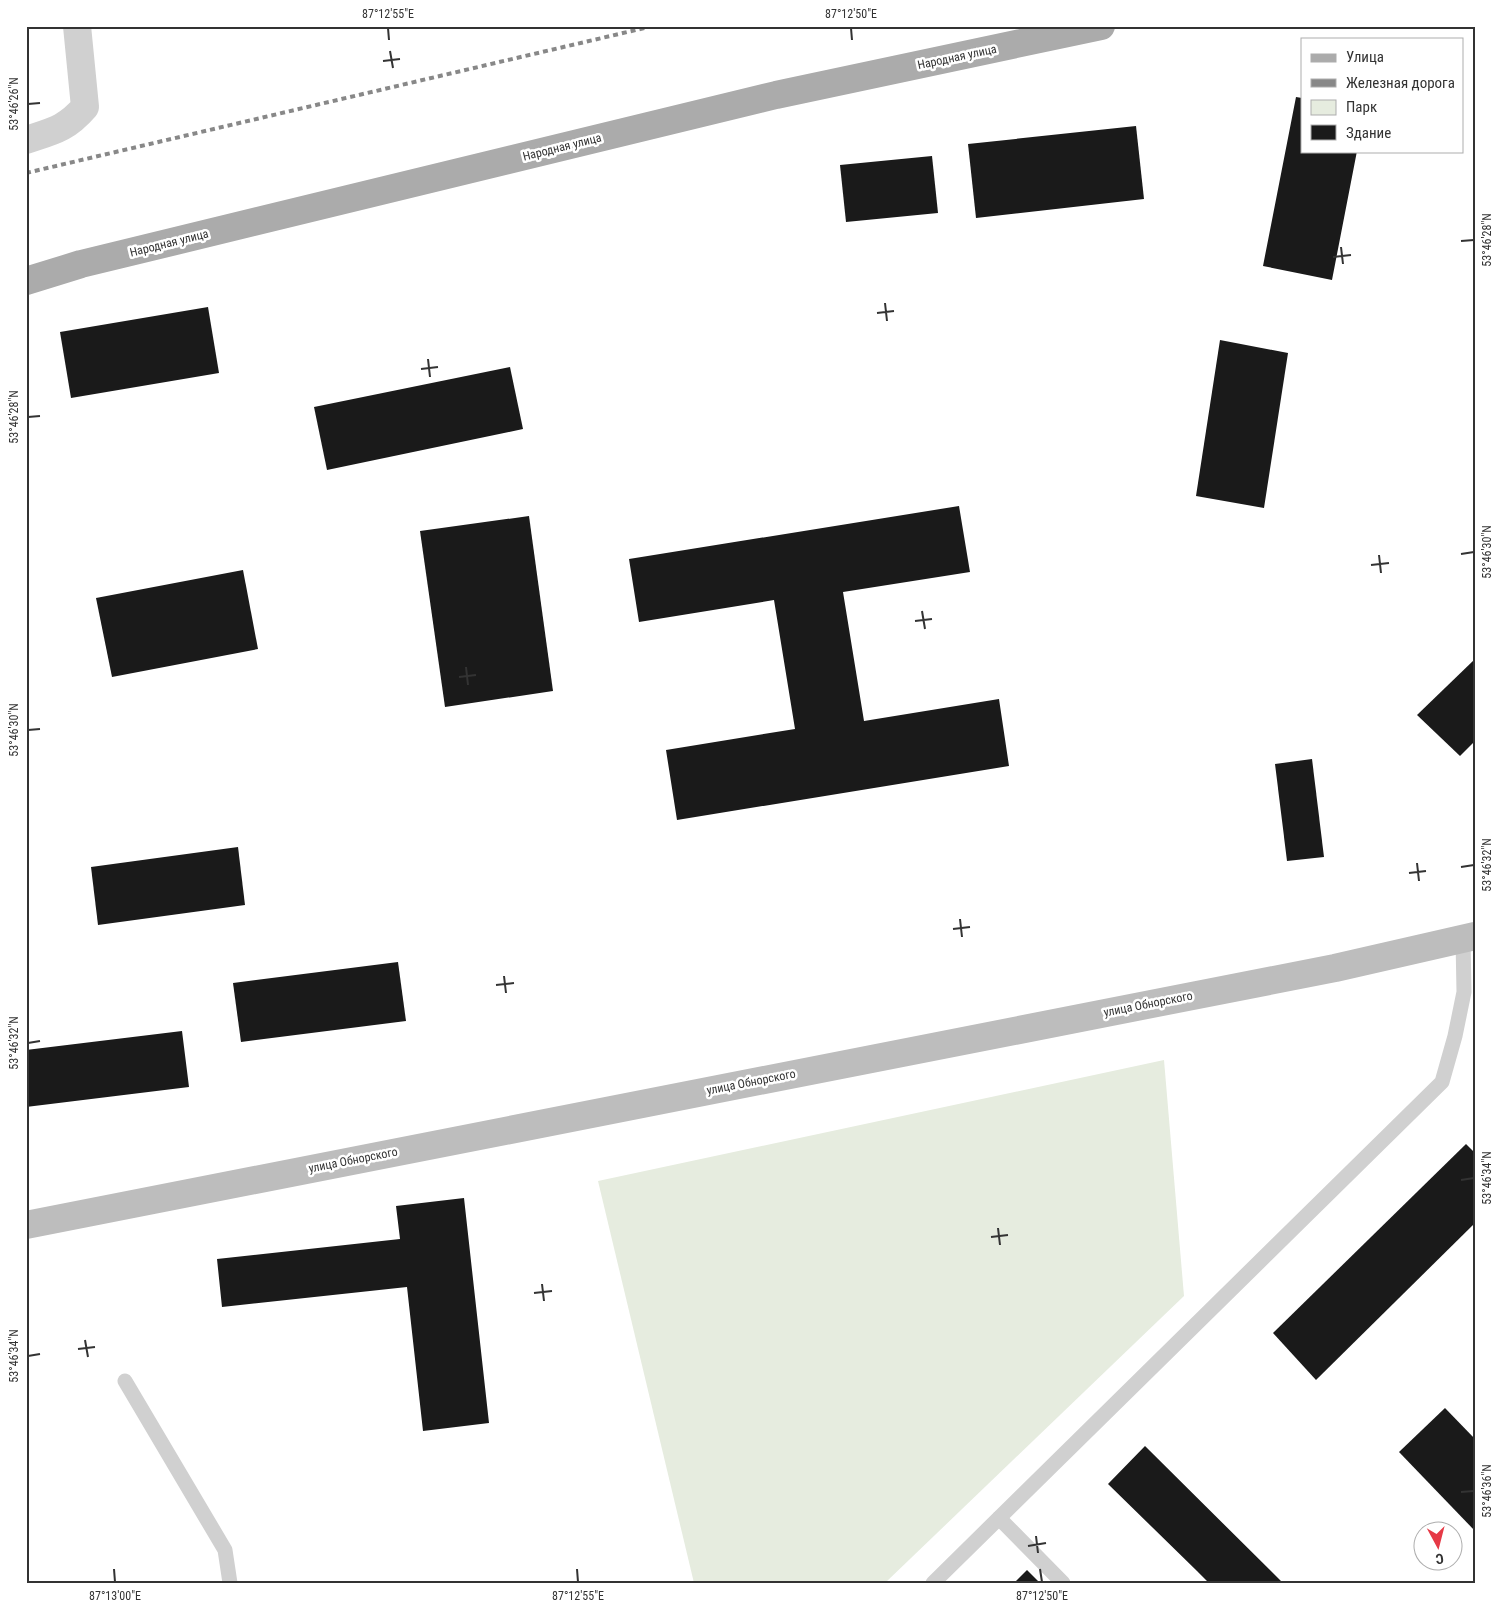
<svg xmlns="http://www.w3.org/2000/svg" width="1501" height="1609" viewBox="0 0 1501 1609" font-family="'Roboto Condensed',sans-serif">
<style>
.green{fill:#e6ecdf}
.building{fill:#1a1a1a}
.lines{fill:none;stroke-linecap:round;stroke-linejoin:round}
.lane{stroke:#d0d0d0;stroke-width:15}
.street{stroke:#d0d0d0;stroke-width:28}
.secondary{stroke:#bdbdbd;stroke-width:28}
.primary{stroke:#ababab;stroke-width:28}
.rail{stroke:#888;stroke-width:4;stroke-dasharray:5 4;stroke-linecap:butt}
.ticks{fill:none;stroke:#333;stroke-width:2}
.labels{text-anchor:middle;stroke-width:5;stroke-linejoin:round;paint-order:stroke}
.street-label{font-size:12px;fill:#333;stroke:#fff}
.neatline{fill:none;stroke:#333;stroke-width:2}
.ticks-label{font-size:12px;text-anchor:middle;fill:#333}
</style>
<rect width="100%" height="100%" fill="#fff"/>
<polygon class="green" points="1164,1060 1184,1296 885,1583 694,1583 598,1181"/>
<g class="building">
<polygon points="1296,97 1302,98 1302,151 1357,151 1332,280 1263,266"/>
<polygon points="1136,126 1144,199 976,218 968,144"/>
<polygon points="932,156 938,213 846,222 840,165"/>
<polygon points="208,307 219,373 71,398 60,332"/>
<polygon points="1220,340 1288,353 1264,508 1196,496"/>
<polygon points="510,367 523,429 327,470 314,407"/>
<polygon points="959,506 970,572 843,592 864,721 999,699 1009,766 677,820 666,750 795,729 774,600 639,622 629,559"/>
<polygon points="529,516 553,691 445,707 420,531"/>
<polygon points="243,570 258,649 112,677 96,598"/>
<polygon points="1475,659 1475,741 1460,756 1417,715"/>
<polygon points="1312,759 1324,857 1287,861 1275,764"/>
<polygon points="238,847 245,905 98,925 91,867"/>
<polygon points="398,962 406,1021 241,1042 233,983"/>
<polygon points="182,1031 189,1087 26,1107 26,1050"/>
<polygon points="1466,1144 1475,1153 1475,1223 1316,1380 1273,1333"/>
<polygon points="464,1198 489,1423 423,1431 407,1287 222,1307 217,1259 400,1239 396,1206"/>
<polygon points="1445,1408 1475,1439 1475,1531 1399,1452"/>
<polygon points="1145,1446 1283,1583 1209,1583 1197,1571 1108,1484"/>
<polygon points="1027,1570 1040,1583 1014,1583"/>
</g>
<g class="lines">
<g class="lane">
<polyline points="125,1381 225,1550 230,1583"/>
<polyline points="999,1518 1063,1583"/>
<polyline points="933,1583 1442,1082 1455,1036 1464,992 1463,939"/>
</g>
<path class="street" d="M 26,140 C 53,131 66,129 85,107 L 77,26"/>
<polyline class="secondary" points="26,1225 1335,968 1475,936"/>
<polyline class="primary" points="26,281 81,264 776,95 1101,26"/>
<polyline class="rail" points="26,173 653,26"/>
</g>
<path class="ticks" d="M 388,28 L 389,40M 851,28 L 852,40M 390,51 L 393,68M 383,61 L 400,59M 28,104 L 40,103M 1461,241 L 1474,240M 1341,247 L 1343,264M 1333,257 L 1351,255M 885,303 L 887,321M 877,313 L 894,311M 428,359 L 430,377M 421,369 L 438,367M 28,417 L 40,416M 1461,554 L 1474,552M 1379,555 L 1381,573M 1371,565 L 1389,563M 922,611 L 925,629M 915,621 L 932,619M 466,667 L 468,685M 459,677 L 476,675M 28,730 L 40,729M 1417,863 L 1419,881M 1461,867 L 1474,865M 1409,873 L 1426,871M 960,919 L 962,937M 953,929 L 970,927M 504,976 L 506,993M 496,985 L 514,983M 28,1043 L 40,1041M 1461,1180 L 1474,1178M 998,1228 L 1000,1245M 991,1237 L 1008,1235M 542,1284 L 544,1301M 534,1293 L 552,1291M 85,1340 L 88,1357M 78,1349 L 95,1347M 28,1356 L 40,1354M 1461,1492 L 1474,1491M 1036,1536 L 1038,1553M 1028,1546 L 1046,1543M 114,1569 L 115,1582M 577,1569 L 578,1582M 1040,1569 L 1042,1582"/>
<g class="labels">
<g class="street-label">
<text transform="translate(957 57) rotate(-12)" y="4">Народная улица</text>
<text transform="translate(562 147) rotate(-14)" y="4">Народная улица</text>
<text transform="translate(169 243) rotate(-14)" y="4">Народная улица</text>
<text transform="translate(1148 1004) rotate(-11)" y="4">улица Обнорского</text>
<text transform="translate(751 1082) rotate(-11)" y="4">улица Обнорского</text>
<text transform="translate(353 1160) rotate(-11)" y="4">улица Обнорского</text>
</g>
</g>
<rect width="1501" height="1609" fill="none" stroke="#ffffff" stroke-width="55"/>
<rect x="1301" y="38" width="162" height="115" fill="#ffffff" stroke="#adadad"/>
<rect x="1311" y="54" width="25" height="8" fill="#ababab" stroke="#adadad"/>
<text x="1346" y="62" font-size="15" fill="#333333">Улица</text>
<rect x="1311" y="79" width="25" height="8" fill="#888888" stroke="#adadad"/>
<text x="1346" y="88" font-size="15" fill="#333333">Железная дорога</text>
<rect x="1311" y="100" width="25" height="15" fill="#e6ecdf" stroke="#adadad"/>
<text x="1346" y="112" font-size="15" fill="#333333">Парк</text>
<rect x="1311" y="125" width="25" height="15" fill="#1a1a1a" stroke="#adadad"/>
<text x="1346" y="138" font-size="15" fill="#333333">Здание</text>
<g transform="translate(1438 1546) rotate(173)"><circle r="24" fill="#ffffff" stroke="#adadad"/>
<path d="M0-4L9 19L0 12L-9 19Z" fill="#e63946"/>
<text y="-8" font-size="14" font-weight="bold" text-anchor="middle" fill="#333333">С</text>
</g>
<rect x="28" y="28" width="1446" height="1554" class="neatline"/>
<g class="ticks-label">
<text x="388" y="18">87°12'55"E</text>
<text x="851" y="18">87°12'50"E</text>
<text transform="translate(14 104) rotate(-90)" y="4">53°46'26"N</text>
<text transform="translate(1487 240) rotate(-90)" y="4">53°46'28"N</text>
<text transform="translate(14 417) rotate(-90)" y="4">53°46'28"N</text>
<text transform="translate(1487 552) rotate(-90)" y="4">53°46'30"N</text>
<text transform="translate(14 730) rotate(-90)" y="4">53°46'30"N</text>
<text transform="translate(1487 865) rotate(-90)" y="4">53°46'32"N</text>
<text transform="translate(14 1043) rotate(-90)" y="4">53°46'32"N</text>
<text transform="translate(1487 1178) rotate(-90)" y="4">53°46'34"N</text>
<text transform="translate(14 1356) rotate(-90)" y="4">53°46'34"N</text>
<text transform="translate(1487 1491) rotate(-90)" y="4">53°46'36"N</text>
<text x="115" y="1600">87°13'00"E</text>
<text x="578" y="1600">87°12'55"E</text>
<text x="1042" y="1600">87°12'50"E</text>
</g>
</svg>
